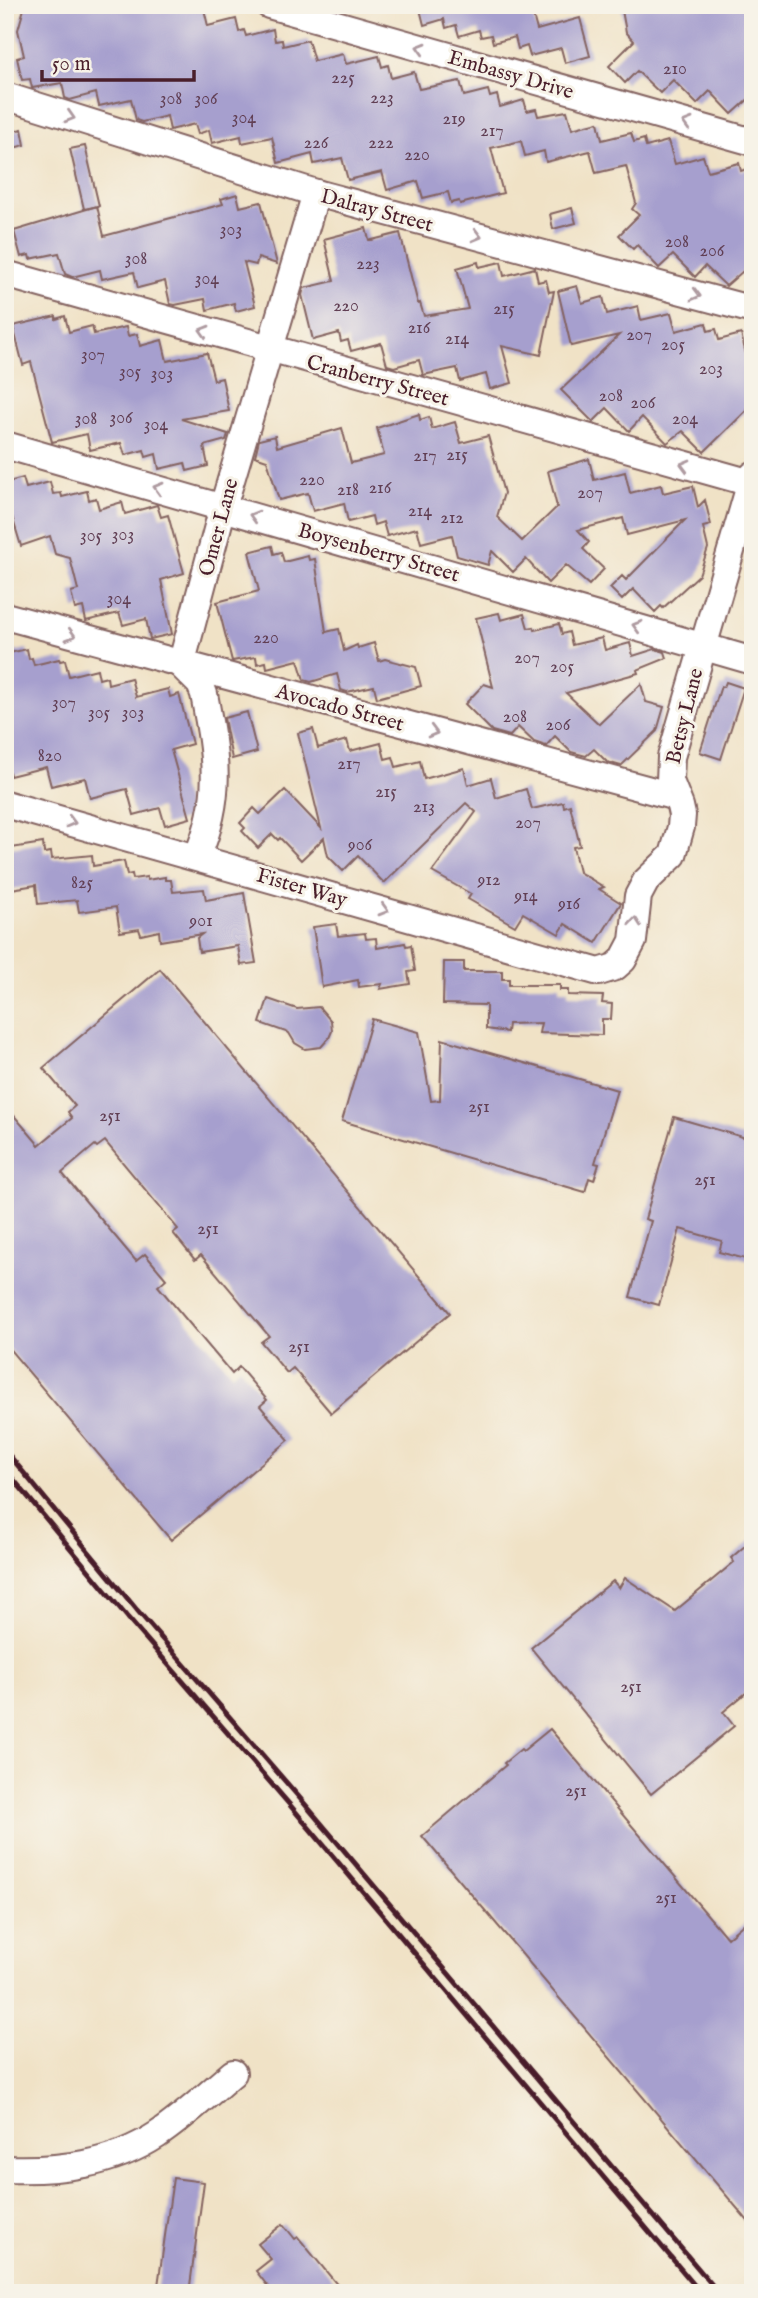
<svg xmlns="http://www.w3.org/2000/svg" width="758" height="2298" viewBox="0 0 758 2298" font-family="'IM FELL English',serif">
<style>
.building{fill:#a69fce}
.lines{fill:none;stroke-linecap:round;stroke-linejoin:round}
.minor-casing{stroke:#846361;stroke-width:30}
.minor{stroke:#fff;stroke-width:26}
.rail{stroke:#4a1f2b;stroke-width:5}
.oneway{stroke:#ae9aa0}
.labels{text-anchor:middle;stroke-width:6;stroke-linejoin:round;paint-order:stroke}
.number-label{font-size:18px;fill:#613f54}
.street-label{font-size:21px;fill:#4a1f2b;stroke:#f7f3e8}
</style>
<rect width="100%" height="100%" fill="#f7f3e8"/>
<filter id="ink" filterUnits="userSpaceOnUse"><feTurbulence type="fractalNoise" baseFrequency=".0143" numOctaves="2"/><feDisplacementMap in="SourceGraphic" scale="14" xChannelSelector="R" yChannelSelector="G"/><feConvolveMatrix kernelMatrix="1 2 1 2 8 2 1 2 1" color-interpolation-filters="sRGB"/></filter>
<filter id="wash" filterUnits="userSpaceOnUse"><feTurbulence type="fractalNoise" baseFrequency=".00686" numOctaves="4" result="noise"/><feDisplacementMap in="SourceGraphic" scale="28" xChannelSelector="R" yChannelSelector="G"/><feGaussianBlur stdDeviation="1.57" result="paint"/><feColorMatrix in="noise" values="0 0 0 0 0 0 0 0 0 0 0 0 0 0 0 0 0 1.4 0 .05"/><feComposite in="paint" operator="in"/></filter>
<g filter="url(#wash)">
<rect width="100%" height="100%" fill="#f0e2c6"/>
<g id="blocks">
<g class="building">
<polygon points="25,5 180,5 181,10 203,5 208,26 236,19 239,32 244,30 246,36 273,29 275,41 282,40 283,46 308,40 314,61 343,54 346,64 379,56 382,67 388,65 391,78 414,72 419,89 460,81 464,96 488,90 490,97 497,95 500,107 524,100 527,111 536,109 538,116 567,111 572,129 598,122 602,140 631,133 634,142 644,139 646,147 668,141 675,164 703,156 708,171 739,163 741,171 747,169 753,193 753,281 743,271 726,286 705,266 695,277 673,255 659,268 637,245 633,249 619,235 639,215 632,209 636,203 626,166 596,173 590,151 546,162 544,151 525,156 521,141 491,148 503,193 460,204 459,201 451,203 448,192 423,198 418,181 387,190 382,172 348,180 342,158 314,164 312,154 278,163 272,137 242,143 241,136 212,143 209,130 198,134 195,124 170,130 167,116 142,122 136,120 131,99 99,106 96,93 70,100 65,98 62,83 32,88 30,79 22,80 17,58 24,56 18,30"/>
<polygon points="419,5 530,5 537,30 580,18 590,56 565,63 561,48 530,56 527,46 518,49 515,37 493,43 491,35 481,37 479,30 459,36 456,25 446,28 444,19 424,25"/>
<polygon points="621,5 753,5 753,95 732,114 710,91 697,104 673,80 660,93 637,71 625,83 609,66 634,41 626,32"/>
<polygon points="22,129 25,145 5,150 5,133"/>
<polygon points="85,146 99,206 84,209 70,149"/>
<polygon points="237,194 240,207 261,202 277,264 258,258 256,265 244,262 255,306 236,311 234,303 207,310 205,299 175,305 170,304 165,281 138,288 134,272 102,279 100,270 72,277 65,274 59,253 30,259 29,255 21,257 14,231 97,206 104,236 223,204 221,199"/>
<polygon points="572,208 576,223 553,229 550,214"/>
<polygon points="366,228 369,240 372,240 400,233 418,304 420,303 424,316 468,309 457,268 478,262 479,267 501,262 504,276 535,268 538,282 546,280 549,292 554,291 541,355 502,346 512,383 490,389 486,374 460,381 457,368 423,375 419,360 394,367 387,365 381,343 351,351 348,340 341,342 339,333 313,340 302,295 304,288 334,281 324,239"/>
<polygon points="577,286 582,303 603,297 607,314 638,306 641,320 671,313 676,331 706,323 708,331 716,329 719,340 741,334 753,382 746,411 704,452 683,431 667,443 642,417 629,431 607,408 593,422 561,390 619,335 571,346 558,291"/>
<polygon points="56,316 56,319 65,316 69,332 92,326 94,334 126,327 128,336 137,334 140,346 162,340 167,361 207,353 214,380 222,378 229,411 181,419 228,434 226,440 204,446 208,466 187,471 185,463 159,469 156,454 146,457 144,450 125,455 121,443 90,450 87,434 52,442 31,362 23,365 13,326"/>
<polygon points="419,414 420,420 429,417 432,429 455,422 461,443 488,436 504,493 497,517 522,541 557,507 548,471 589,459 594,480 625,472 630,493 661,485 663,493 693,486 698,507 705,500 711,525 703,527 708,548 699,575 663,608 661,606 655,612 633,589 622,600 610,588 622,576 626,580 685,520 627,535 623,518 578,530 589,542 583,549 604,569 589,585 566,565 548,583 526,559 513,572 492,551 488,565 457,556 452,535 421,543 417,528 387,536 383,522 374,525 372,516 348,522 344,503 313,511 308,493 279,500 267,460 255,456 259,440 275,436 277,447 342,428 351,463 384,455 377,428"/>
<polygon points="23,478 26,488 50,482 53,494 61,493 62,497 87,491 89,500 96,498 99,509 122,502 125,514 157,505 161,517 168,515 184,573 161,580 172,634 150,639 146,619 123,625 119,613 86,621 83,607 75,609 71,592 78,590 70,558 55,554 50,536 21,546 5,493 5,483"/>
<polygon points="272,546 274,554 281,552 284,562 308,556 309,560 315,559 326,632 339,629 344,651 357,645 358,648 374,643 379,661 385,659 416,667 421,686 377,698 374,686 347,692 341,690 337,674 311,682 304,680 298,660 267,668 266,662 257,664 256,657 232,661 217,602 259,591 249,552"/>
<polygon points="499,613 501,620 524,614 528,628 534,627 535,630 559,624 562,634 569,632 572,645 602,638 605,650 630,643 633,656 655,649 665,652 667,658 637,670 638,673 566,693 599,724 641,684 646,702 664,707 657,731 621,766 607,762 594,749 586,756 571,752 555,736 546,746 534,742 518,727 510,736 492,731 465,704 484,684 493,687 476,618"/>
<polygon points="27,649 29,659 32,658 34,665 59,659 60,661 65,660 69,676 97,669 99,679 107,677 108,684 131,678 136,697 168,689 170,697 179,694 192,744 171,750 190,818 165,825 160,808 134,815 127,789 90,798 85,778 51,786 46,767 10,776 5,755 5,654"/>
<polygon points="726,682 744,688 721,759 700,752 721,686 724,687"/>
<polygon points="247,712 257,752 232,759 224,718"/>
<polygon points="313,729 318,748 347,740 350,751 381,743 385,759 393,757 396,767 420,761 424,779 464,768 468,785 491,778 496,798 526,789 532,809 563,802 564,807 570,805 580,846 573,847 579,872 604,887 599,889 621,903 596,943 565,924 559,934 523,913 515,926 468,899 471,894 432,872 476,812 466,803 384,883 358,856 343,871 328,856 324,838 301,860 280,838 278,840 272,834 258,848 242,831 245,828 240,823 254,808 260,814 285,790 321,828 298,733"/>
<polygon points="43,843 44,853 51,852 52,859 92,855 93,866 124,861 127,875 132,874 133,879 147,877 147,880 165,877 165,880 171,880 173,892 204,889 206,900 244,893 256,963 241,965 238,946 199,952 197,938 202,934 160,941 159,931 141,935 139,929 120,932 116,907 79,912 77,900 38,904 36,885 5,890 5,849"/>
<polygon points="336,924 338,936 365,933 366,939 376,938 377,948 405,943 406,946 411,945 415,971 408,972 410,984 380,989 382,984 359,987 358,980 322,987 313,927"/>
<polygon points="444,962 464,962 464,971 502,971 502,979 509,979 509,985 560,985 560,990 568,990 568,995 603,996 602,1003 612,1004 611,1019 602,1019 602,1035 539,1033 541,1023 508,1024 507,1032 486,1029 486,1005 443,1004"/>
<polygon points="160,969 450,1313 331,1413 293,1368 287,1373 261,1342 269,1336 201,1255 195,1260 173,1233 178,1229 105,1141 97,1147 95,1145 62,1173 136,1261 145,1254 166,1279 158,1286 232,1374 239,1367 267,1400 260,1406 289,1440 171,1540 5,1344 5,1105 39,1145 72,1118 68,1112 75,1106 43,1068"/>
<polygon points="268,999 297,1009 319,1007 331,1021 332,1031 329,1038 321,1047 305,1049 295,1043 289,1033 260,1023"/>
<polygon points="372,1019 419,1032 431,1101 440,1100 442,1039 617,1090 595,1163 599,1164 594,1180 589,1178 585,1192 342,1121"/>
<polygon points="674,1117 753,1140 753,1261 719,1252 722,1241 680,1229 659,1305 630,1297 651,1221 645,1219"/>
<polygon points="753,1539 753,1687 723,1712 734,1726 651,1794 531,1648 613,1581 619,1588 625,1578 675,1611 734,1562 731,1558"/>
<polygon points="550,1729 727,1938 753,1916 753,2227 422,1836 506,1765 504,1763 521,1749 523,1751"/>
<polygon points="173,2178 204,2182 189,2293 157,2293"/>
<polygon points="283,2224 295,2239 298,2237 344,2293 273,2293 256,2271 271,2259 258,2244"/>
</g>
</g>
</g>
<g filter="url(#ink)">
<use href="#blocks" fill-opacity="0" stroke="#846361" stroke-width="2"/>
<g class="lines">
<defs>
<g id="minor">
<polyline points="269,5 753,142"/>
<polyline points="5,96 316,193 753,310"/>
<polyline points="5,274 751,483"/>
<polyline points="5,445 753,661"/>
<polyline points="5,616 676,797"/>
<polyline points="5,804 599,972 615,967 623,960 633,941 638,896 646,881 673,855 681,827 682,815 680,806 670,781 671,757 753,475"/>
<path d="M 197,857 C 223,796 216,758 204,694 L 200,684 L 181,665 L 223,507 L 316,193"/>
<path d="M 5,2169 C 59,2171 111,2165 157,2135 C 184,2117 208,2094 233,2073"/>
</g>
</defs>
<use href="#minor" class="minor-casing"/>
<use href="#minor" class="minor"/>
<g class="rail">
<polyline points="5,1450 137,1610 298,1796 719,2293"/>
<polyline points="5,1469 128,1618 289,1804 701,2293"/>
</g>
</g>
<defs><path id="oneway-chevron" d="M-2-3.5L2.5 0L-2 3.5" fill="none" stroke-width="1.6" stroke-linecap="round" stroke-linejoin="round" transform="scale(1.75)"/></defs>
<g class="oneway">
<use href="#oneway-chevron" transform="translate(421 48) rotate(-164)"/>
<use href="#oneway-chevron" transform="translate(70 117) rotate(17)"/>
<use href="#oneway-chevron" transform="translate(687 123) rotate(-164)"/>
<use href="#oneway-chevron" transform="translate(477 236) rotate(15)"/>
<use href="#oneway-chevron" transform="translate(696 295) rotate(15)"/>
<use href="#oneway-chevron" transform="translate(204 331) rotate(-164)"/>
<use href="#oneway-chevron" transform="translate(685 465) rotate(-165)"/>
<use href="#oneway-chevron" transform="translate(158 488) rotate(-164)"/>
<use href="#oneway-chevron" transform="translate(254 516) rotate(-164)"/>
<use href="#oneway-chevron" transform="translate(637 626) rotate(-164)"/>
<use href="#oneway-chevron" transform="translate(71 635) rotate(16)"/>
<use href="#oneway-chevron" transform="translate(433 732) rotate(15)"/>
<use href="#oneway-chevron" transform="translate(71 822) rotate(15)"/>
<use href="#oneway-chevron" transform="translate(384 910) rotate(16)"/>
<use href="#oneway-chevron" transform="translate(635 922) rotate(-84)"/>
</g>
</g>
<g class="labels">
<g class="number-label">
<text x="675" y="74">210</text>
<text x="343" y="83">225</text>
<text x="382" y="103">223</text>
<text x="171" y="104">308</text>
<text x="206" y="104">306</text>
<text x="244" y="123">304</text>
<text x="454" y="124">219</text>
<text x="492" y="136">217</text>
<text x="316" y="148">226</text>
<text x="381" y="148">222</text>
<text x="417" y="160">220</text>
<text x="231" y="235">303</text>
<text x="677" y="247">208</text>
<text x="712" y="256">206</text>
<text x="136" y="264">308</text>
<text x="368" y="269">223</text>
<text x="207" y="284">304</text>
<text x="346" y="311">220</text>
<text x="504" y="314">215</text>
<text x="419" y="333">216</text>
<text x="639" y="340">207</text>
<text x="457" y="344">214</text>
<text x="673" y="350">205</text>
<text x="93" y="360">307</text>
<text x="711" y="374">203</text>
<text x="130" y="377">305</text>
<text x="162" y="379">303</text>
<text x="611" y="401">208</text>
<text x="643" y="408">206</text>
<text x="121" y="423">306</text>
<text x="86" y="424">308</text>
<text x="685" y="424">204</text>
<text x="156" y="430">304</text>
<text x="457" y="460">215</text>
<text x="425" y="461">217</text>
<text x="312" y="485">220</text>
<text x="380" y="493">216</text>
<text x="348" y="495">218</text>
<text x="590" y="498">207</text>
<text x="420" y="516">214</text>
<text x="452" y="523">212</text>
<text x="123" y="540">303</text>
<text x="91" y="541">305</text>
<text x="119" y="604">304</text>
<text x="266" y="643">220</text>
<text x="527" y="663">207</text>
<text x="562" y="672">205</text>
<text x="64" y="708">307</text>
<text x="99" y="718">305</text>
<text x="133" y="718">303</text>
<text x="515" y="722">208</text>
<text x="558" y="730">206</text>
<text x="50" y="761">820</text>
<text x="349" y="769">217</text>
<text x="386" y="797">215</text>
<text x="424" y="812">213</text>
<text x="528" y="828">207</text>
<text x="360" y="850">906</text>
<text x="489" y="885">912</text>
<text x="82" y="888">825</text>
<text x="526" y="901">914</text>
<text x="569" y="909">916</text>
<text x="201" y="926">901</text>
<text x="479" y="1112">251</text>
<text x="110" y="1121">251</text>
<text x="705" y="1185">251</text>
<text x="208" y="1234">251</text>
<text x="299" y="1352">251</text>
<text x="631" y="1692">251</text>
<text x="576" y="1796">251</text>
<text x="666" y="1903">251</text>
</g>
<g class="street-label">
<text transform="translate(511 74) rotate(16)" y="7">Embassy Drive</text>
<text transform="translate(377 210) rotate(15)" y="7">Dalray Street</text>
<text transform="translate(378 380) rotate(15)" y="7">Cranberry Street</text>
<text transform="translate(218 527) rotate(-75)" y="7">Omer Lane</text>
<text transform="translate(379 552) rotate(16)" y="7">Boysenberry Street</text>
<text transform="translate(340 707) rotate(15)" y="7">Avocado Street</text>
<text transform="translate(684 716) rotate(-76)" y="7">Betsy Lane</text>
<text transform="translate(302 887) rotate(16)" y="7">Fister Way</text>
</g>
</g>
<rect width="758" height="2298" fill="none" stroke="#f7f3e8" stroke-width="28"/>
<path d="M42 70v10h152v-10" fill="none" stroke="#4a1f2b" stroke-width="3.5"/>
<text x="52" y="70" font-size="21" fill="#4a1f2b" stroke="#f7f3e8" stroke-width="5" paint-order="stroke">50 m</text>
</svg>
